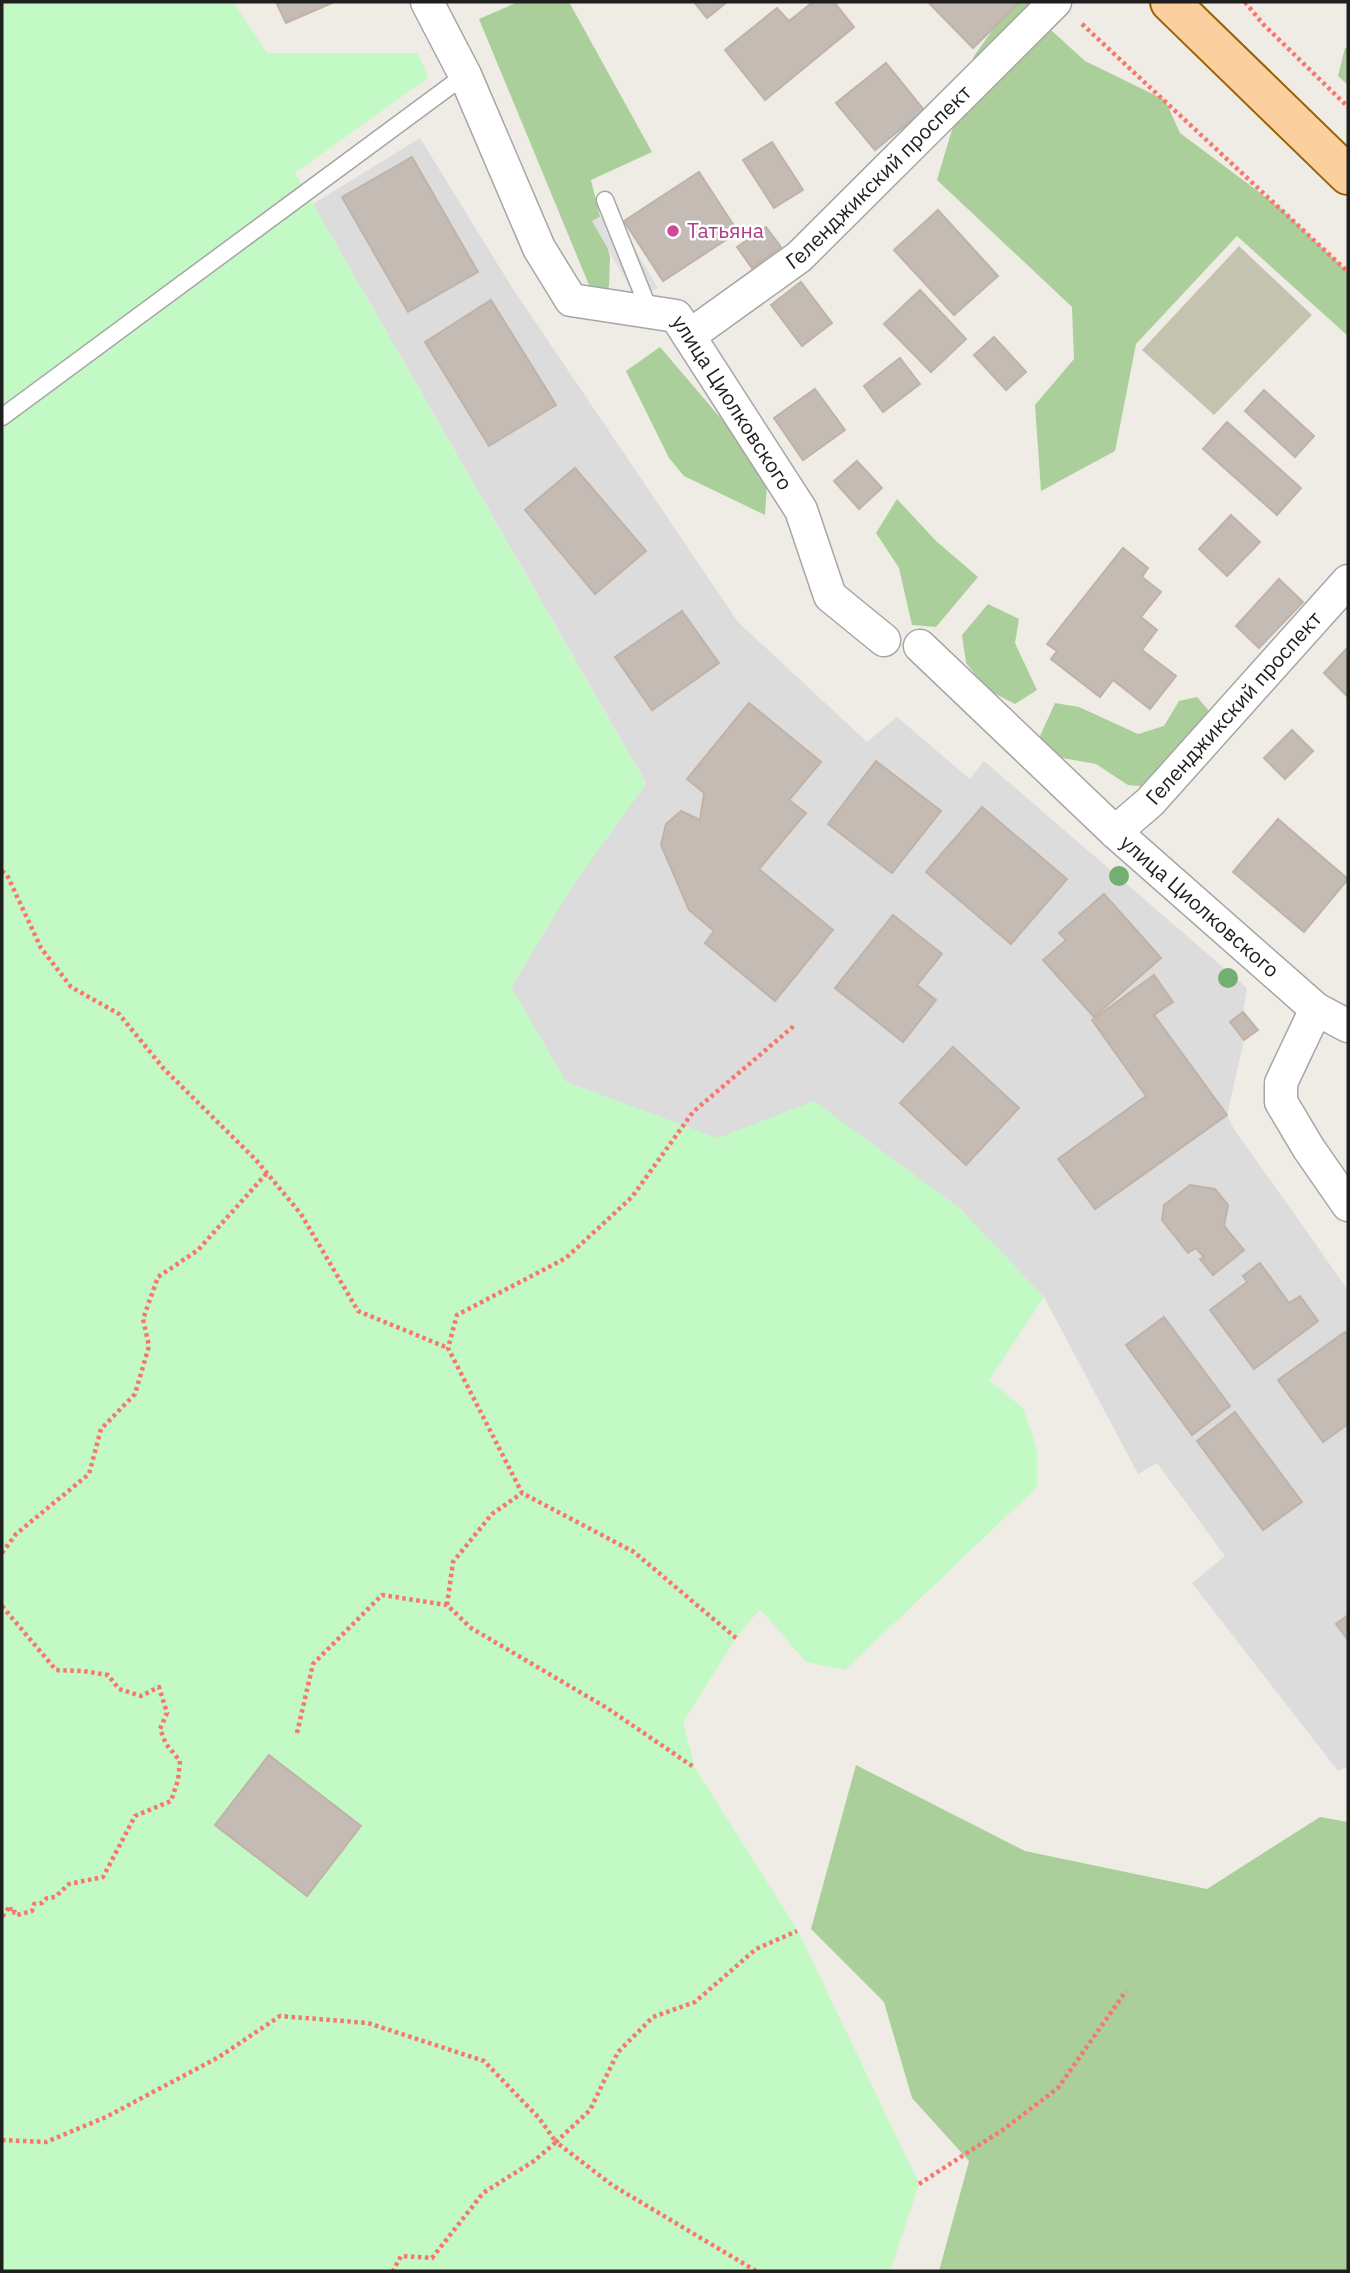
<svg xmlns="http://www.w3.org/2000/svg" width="1350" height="2273" viewBox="0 0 1350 2273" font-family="'IBM Plex Sans',sans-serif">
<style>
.residential{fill:#dddcdc}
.construction{fill:#c4c3b0}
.forest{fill:#abcf9a}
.park{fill:#c2f9c5}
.parking{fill:#dfdfdf}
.building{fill:#c4bbb4;stroke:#c1b2a7;stroke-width:2}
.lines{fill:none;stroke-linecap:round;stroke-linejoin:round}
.lane-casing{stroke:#a6a6a6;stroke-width:19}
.street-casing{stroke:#a6a6a6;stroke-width:35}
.primary-casing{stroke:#996101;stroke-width:42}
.path{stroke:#f9766c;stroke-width:4.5;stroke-dasharray:3.5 3.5;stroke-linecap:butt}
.lane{stroke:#fff;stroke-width:16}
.street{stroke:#fff;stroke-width:32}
.primary{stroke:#fbd09e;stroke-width:38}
.tree{fill:#72af70}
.hotel-dot{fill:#d1479c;stroke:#fff;stroke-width:2.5}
.labels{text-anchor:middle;stroke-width:5;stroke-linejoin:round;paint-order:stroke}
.street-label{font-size:21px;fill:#1f1f1f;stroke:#fff}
.hotel-label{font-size:21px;fill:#b23c85;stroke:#fff;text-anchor:start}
</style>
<rect width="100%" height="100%" fill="#efece5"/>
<polygon class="residential" points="420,138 511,286 738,622 867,742 897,717 970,779 984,761 1247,988 1243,1012 1230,1022 1244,1040 1227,1115 1234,1129 1348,1290 1348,1767 1338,1771 1192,1583 1225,1556 1157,1463 1138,1474 1044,1297 958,1207 814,1102 718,1139 566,1082 511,987 573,885 646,783 313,204"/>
<polygon class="construction" points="1239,246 1312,315 1214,415 1142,350"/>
<g class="forest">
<polygon points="518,2 569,2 652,152 591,180 610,257 609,287 594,297 479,19"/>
<polygon points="1008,2 1035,2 1040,20 1085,61 1165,100 1180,133 1279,207 1348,272 1348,336 1237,236 1136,344 1115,451 1041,491 1035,405 1074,359 1072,307 937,180 974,56 1009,7"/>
<polygon points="1345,48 1348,48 1348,85 1338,76"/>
<polygon points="660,347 730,429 752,447 768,468 765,515 684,476 669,458 626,371"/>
<polygon points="897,499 936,541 978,577 936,627 912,625 899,568 876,533"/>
<polygon points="988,604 1019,619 1015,643 1037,690 1015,704 988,690 966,663 962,635"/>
<polygon points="1197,697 1210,712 1152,787 1128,785 1096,764 1057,757 1040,736 1055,703 1079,707 1138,734 1164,726 1179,701"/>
<polygon points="856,1765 1025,1851 1207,1889 1320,1817 1348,1822 1348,2271 939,2271 969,2161 912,2098 884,2002 811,1929"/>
</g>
<polygon class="park" points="2,2 233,2 267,53 418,53 428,78 295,173 646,784 573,885 511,987 566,1082 718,1138 814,1101 958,1207 1044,1297 989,1380 1023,1408 1037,1450 1037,1487 845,1670 806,1662 760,1609 736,1638 683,1722 695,1768 798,1931 919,2184 890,2271 2,2271"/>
<polygon class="parking" points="612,210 658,288 637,300 592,221"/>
<g class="building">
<polygon points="276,2 334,2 286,23"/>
<polygon points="694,2 727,2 707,18"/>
<polygon points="813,2 834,2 854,27 765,100 725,50 777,8 789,21"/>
<polygon points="928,2 1020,2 973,48"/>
<polygon points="886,63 924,110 875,150 836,103"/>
<polygon points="772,142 803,190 774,208 743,160"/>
<polygon points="412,157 478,272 408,312 342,197"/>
<polygon points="699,172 738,232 663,281 624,221"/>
<polygon points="938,210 998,276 954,315 894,250"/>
<polygon points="766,227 781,247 752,268 737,247"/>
<polygon points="801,282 832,323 802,346 771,305"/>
<polygon points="920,290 966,339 931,372 884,324"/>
<polygon points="491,300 556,405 489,446 425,342"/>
<polygon points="994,337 1026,372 1006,390 974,355"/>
<polygon points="900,358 920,384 883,412 864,386"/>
<polygon points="815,389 845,430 803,460 774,418"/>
<polygon points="1264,390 1314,436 1295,457 1245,411"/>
<polygon points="1227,422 1301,488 1277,515 1203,449"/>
<polygon points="857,461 882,488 859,509 834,481"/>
<polygon points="575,468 646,551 595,594 525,510"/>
<polygon points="1231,515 1260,542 1227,576 1199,549"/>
<polygon points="1123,548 1148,568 1142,577 1161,592 1141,617 1157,630 1142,650 1176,676 1150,709 1113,680 1100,697 1051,659 1057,651 1047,644"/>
<polygon points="1279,579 1303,602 1259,648 1236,626"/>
<polygon points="682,611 719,663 652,710 615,657"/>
<polygon points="1348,647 1348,697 1324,673"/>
<polygon points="749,703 821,762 789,800 806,813 759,869 833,930 775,1001 705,943 714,931 689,910 661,845 666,824 681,811 700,820 704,793 687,779"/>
<polygon points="1292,730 1313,751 1285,779 1264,758"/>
<polygon points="876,761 941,811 892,873 828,824"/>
<polygon points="982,807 1067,879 1011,944 926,872"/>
<polygon points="1278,819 1348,879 1304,932 1233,872"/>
<polygon points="1104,894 1161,958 1094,1017 1043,960 1066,940 1059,933"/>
<polygon points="893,915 942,954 917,985 936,1000 903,1042 835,988"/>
<polygon points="1154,975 1173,1002 1154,1015 1227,1115 1095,1209 1058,1159 1146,1096 1092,1020"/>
<polygon points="1243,1012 1258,1030 1244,1040 1230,1022"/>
<polygon points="953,1047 1019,1108 966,1165 900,1103"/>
<polygon points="1190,1185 1215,1189 1228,1205 1224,1226 1244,1250 1213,1275 1200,1259 1204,1257 1196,1248 1188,1253 1162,1220 1164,1205"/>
<polygon points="1260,1263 1289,1303 1300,1296 1318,1321 1254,1369 1210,1310 1247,1282 1243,1276"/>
<polygon points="1164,1317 1230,1406 1192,1435 1126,1345"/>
<polygon points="1345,1332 1348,1336 1348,1424 1323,1442 1278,1380"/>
<polygon points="1235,1412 1302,1502 1263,1530 1197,1441"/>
<polygon points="1348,1615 1348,1640 1336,1624"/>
<polygon points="269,1755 361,1826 307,1896 215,1825"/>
</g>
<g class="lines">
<defs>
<g id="lane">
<polyline points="605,200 650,312"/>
<polyline points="2,417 465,75"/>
</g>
<g id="street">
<path id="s1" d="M 427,2 L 465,75 L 539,248 L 571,300 L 676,316 L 801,510 L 830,596 L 884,640"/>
<path id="s2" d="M 689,336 L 799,257 L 1055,2"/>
<path id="s3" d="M 920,646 L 1115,832 L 1316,1009 L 1348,1026"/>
<path id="s4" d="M 1115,832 L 1150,802 L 1348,581"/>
<polyline points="1316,1009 1281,1083 1281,1102 1309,1149 1348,1205"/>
</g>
<polyline id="primary" points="1170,2 1348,175"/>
</defs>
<use href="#lane" class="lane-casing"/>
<use href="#street" class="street-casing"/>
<use href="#primary" class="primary-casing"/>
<g class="path">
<polyline points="1245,2 1263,24 1348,107"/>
<polyline points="1082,24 1348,272"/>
<polyline points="2,871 7,875 41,948 71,987 119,1014 164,1069 256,1160 301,1214 358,1311 448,1348"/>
<polyline points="2,1553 16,1534 89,1474 101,1429 135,1394 149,1346 143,1319 158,1277 198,1250 267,1173"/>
<polyline points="447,1605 453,1562 492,1514 522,1493"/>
<polyline points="2,1606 56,1670 83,1671 108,1675 119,1689 141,1696 159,1687 167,1713 160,1729 166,1744 180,1761 178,1780 171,1801 135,1816 103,1877 69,1884 55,1897 47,1898 42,1903 34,1904 32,1911 17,1915 15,1912 11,1913 10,1906 2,1917"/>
<polyline points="736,1638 634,1552 522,1493 448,1348 457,1315 566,1258 632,1197 693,1112 795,1025"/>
<polyline points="297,1733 313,1664 382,1595 447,1605 471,1628 607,1708 695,1768"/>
<polyline points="2,2140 46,2142 106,2117 219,2057 280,2016 368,2023 484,2061 539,2118 556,2142 534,2161 483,2193 432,2258 401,2256 393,2271"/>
<polyline points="919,2184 1004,2129 1058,2088 1126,1991"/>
<polyline points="756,2271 612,2185 556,2142 590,2110 618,2052 653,2017 695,2002 756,1949 797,1931"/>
</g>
<use href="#lane" class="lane"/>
<use href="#street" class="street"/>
<use href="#primary" class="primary"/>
</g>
<g class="tree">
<circle cx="1119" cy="876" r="10"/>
<circle cx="1228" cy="978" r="10"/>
</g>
<circle class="hotel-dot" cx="673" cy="231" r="7"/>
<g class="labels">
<g class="street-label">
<text dy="7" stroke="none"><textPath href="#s2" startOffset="248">Геленджикский проспект</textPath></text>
<text dy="7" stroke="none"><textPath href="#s1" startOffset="541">улица Циолковского</textPath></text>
<text dy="7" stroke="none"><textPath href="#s4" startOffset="172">Геленджикский проспект</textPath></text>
<text dy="7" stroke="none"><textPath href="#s3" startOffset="382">улица Циолковского</textPath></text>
</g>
<g class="hotel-label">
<text x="687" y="238">Татьяна</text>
</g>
</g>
<rect width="1350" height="2273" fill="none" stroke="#1f1f1f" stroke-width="7"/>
</svg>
